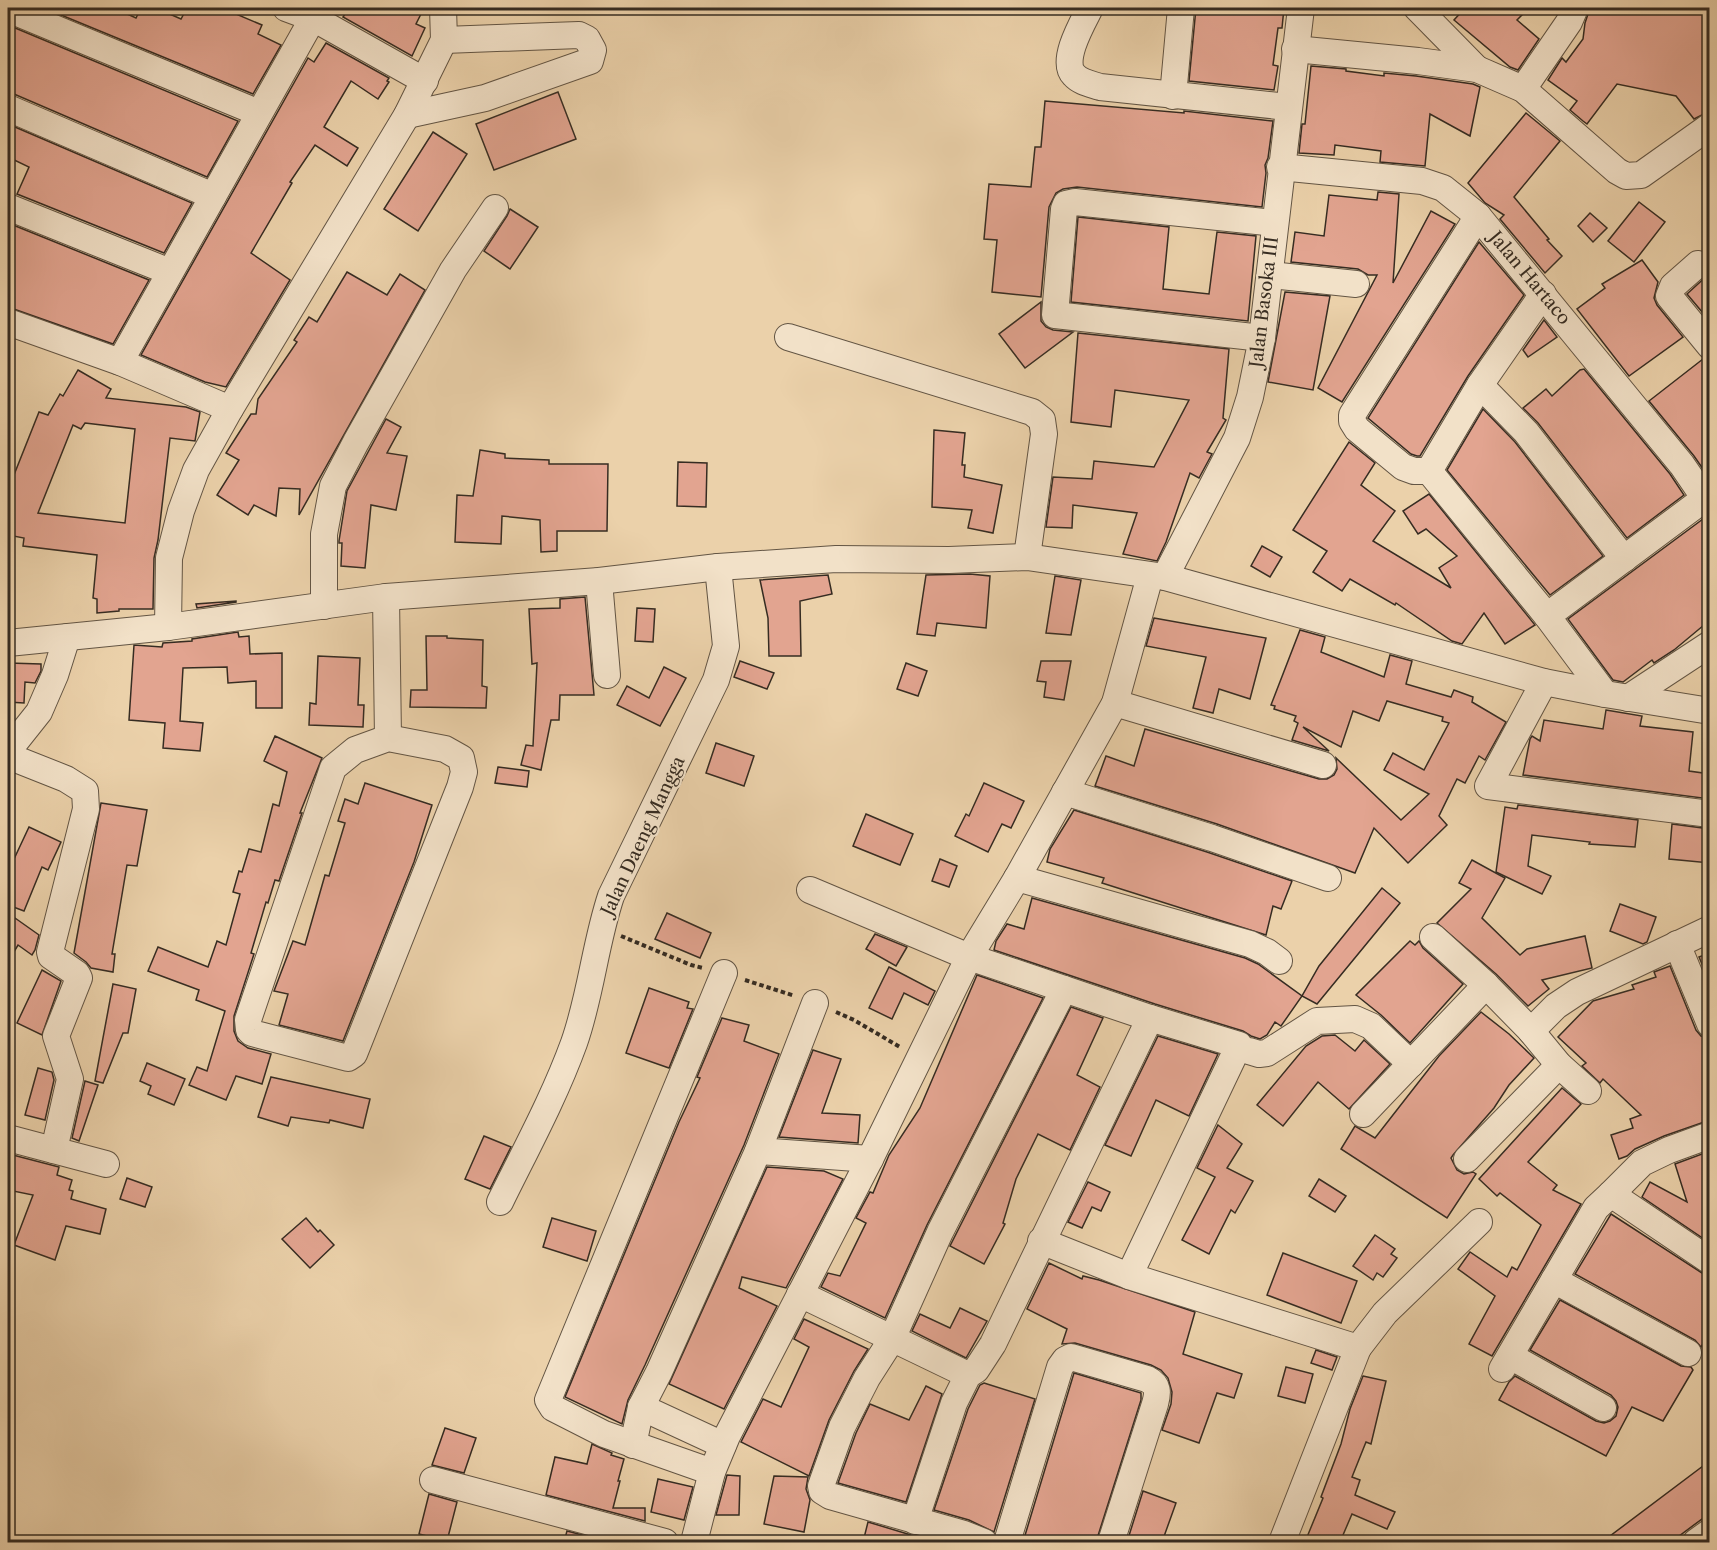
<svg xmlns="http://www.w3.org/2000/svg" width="1717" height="1550" viewBox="0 0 1717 1550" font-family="'Libre Caslon Text',serif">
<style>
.building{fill:#e2a490;stroke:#362c22;stroke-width:1.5;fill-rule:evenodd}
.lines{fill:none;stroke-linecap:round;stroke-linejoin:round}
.street-casing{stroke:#635544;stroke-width:28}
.path{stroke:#362c22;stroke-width:4;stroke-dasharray:4.5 3;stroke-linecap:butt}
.street{stroke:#f2e1c8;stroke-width:26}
.labels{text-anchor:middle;stroke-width:4.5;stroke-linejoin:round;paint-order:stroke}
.street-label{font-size:18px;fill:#362c22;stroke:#f2e1c8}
</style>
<rect width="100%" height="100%" fill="#ebd1aa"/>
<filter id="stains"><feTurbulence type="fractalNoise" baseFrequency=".00333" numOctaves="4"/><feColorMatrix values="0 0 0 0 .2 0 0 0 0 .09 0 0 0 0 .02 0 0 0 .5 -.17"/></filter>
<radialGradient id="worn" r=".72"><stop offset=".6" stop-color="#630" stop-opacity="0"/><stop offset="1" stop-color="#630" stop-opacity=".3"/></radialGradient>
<g class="building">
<polygon points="44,8 114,8 136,18 141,8 156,8 181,19 187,8 222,8 262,25 258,34 281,45 253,94"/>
<polygon points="349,8 424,8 416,24 425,28 412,56 343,17"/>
<polygon points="1196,8 1284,8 1282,28 1278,28 1273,65 1278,66 1274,90 1189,81"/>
<polygon points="1465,8 1529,8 1517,20 1539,39 1518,70 1510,67 1454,20"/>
<polygon points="1590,8 1710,8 1710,111 1694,119 1676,96 1617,84 1587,124 1583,121 1570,110 1577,101 1548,80 1562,58 1566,62 1583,39 1585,23"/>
<polygon points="8,25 238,121 207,177 14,94 8,93"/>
<polygon points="326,43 389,78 387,81 389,82 378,99 351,81 324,127 358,148 347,166 315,145 290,182 292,183 251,253 290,280 226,387 205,382 141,355 308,58 314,62"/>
<polygon points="1311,66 1346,69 1346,71 1384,76 1384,73 1416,76 1473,84 1480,87 1470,136 1430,114 1425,166 1380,162 1381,151 1335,145 1334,155 1299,153 1302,124 1305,124"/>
<polygon points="558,92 576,139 494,170 476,124"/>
<polygon points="1045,101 1184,113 1184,111 1273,121 1268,158 1265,165 1266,173 1262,207 1077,187 1063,189 1056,193 1049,207 1041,297 992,292 997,240 984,239 989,184 1031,187 1035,147 1041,147"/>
<polygon points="1526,113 1560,141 1514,197 1549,239 1547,240 1562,256 1545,273 1500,219 1504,215 1485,203 1468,183"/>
<polygon points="8,124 192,203 164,253 17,194 29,167 8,157"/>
<polygon points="433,132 467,154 418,231 384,209"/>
<polygon points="1378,192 1399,194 1393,283 1431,211 1455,224 1342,402 1318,388 1377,275 1368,275 1358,269 1291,262 1295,232 1324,236 1329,195 1377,200"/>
<polygon points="1639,202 1665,222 1634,262 1608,241"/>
<polygon points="510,209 538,227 510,269 484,251 507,216"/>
<polygon points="1590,213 1607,228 1593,242 1578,226"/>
<polygon points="1078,217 1169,227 1163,289 1209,294 1217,232 1256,236 1248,321 1071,302"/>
<polygon points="13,225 149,280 113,344 8,307 8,300 14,281 8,278 8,240"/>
<polygon points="1479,242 1524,295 1468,376 1420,456 1417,456 1411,454 1368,418"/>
<polygon points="1642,260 1658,282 1654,298 1657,305 1683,337 1629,376 1577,309 1605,288 1602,284"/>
<polygon points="347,272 387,295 400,274 425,290 299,515 300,489 279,488 276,516 254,505 248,515 217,495 239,460 226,453 251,414 256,414 258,399 297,342 294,340 309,317 317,322"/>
<polygon points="1710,273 1710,318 1708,319 1687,294"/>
<polygon points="1285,292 1330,296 1313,390 1268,382"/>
<polygon points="1041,302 1041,321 1046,327 1053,330 1073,332 1025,368 999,334"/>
<polygon points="1544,320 1557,337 1528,357 1523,350"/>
<polygon points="1078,333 1229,349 1223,418 1226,420 1207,452 1212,454 1199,478 1190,473 1166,542 1157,561 1123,554 1137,513 1073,505 1072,528 1046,527 1053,477 1092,479 1094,461 1154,467 1189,400 1115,390 1111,427 1071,422"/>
<polygon points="1703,359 1710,361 1710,479 1694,456 1649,401"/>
<polygon points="1584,369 1670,474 1684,495 1627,538 1538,423 1523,408 1546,389 1552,396 1580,370"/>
<path d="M 78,370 L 111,389 L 106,398 L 186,407 L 200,412 L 195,441 L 170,438 L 158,540 L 154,558 L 153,609 L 119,609 L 119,611 L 97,613 L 97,599 L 93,598 L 97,555 L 23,546 L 24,538 L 8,535 L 8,490 L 39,412 L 48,415 L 60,394 L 63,396 ZM 85,423 L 135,429 L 125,523 L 38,513 L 73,425 L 81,429 Z"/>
<polygon points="1483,409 1515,442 1603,556 1550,595 1447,470"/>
<polygon points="386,419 401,427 387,453 407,456 396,510 371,505 365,568 341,566 342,543 339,543 339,541 347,491"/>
<polygon points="934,430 965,433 962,465 965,465 964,477 1002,485 993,533 968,528 972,510 932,507"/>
<polygon points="1349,442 1375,463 1361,485 1395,511 1373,541 1451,588 1439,568 1457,556 1426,529 1418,534 1403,511 1429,494 1535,625 1505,644 1484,613 1462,644 1452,641 1396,603 1395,605 1350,579 1342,591 1313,572 1327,551 1293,530"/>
<polygon points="480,450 505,454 505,458 549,460 549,464 608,464 607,531 557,531 557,551 541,552 540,520 502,516 501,544 455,542 457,495 473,496"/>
<polygon points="678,462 707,463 706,507 677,506"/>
<polygon points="1703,519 1710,521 1710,620 1674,650 1654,663 1652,660 1623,682 1613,680 1568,619"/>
<polygon points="1262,546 1282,557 1270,577 1251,566"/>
<polygon points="970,574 990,576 986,628 937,623 935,636 917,634 926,575"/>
<polygon points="828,575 832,594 800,601 801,656 769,656 768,618 760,580"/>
<polygon points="1055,576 1081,580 1071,635 1046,633"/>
<polygon points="585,597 594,695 560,695 559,720 551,720 541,770 521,765 526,745 533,746 537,663 532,664 529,609 560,608 560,599"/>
<polygon points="236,601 236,602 197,608 196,604"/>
<polygon points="637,608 655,609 653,642 635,641"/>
<polygon points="1154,618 1266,638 1250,699 1219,689 1213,713 1193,708 1206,657 1146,646"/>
<polygon points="1300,630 1325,637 1321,652 1384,677 1390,655 1412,661 1406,684 1451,697 1454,690 1473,697 1472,702 1506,722 1485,760 1479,756 1465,783 1457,779 1439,816 1447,825 1408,863 1374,828 1355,873 1217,824 1095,786 1106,756 1134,766 1145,729 1319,779 1327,779 1334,775 1337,769 1336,758 1401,820 1429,794 1384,770 1393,753 1424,770 1449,723 1442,721 1443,717 1387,701 1379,721 1353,711 1341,747 1303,727 1329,751 1292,740 1298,723 1294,721 1296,716 1274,709 1275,706 1271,705"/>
<polygon points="238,632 239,637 249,636 250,654 282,653 282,708 256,708 256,681 228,683 227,667 183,668 180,721 203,723 200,751 163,748 165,723 129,720 134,645 162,647 163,643 192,641 192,639"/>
<polygon points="426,636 447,636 447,638 483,640 482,686 487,687 486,708 410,707 411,690 427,690"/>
<polygon points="318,656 360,658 358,705 364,705 363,727 309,725 310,703 316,704"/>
<polygon points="740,661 774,673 767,689 734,677"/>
<polygon points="1041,661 1071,661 1064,700 1044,697 1046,682 1037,681"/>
<polygon points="8,663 41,664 41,671 35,683 25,682 24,703 8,702"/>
<polygon points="906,663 927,671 918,696 897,689"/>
<polygon points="664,667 686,678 660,726 617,705 627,686 649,698"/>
<polygon points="1606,710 1642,716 1640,726 1693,732 1689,771 1710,774 1710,799 1523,775 1530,739 1532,736 1540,741 1544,720 1603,729"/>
<polygon points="275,736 322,758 300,813 302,813 279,881 275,880 268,903 266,902 251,953 254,954 234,1016 234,1031 238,1041 248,1048 271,1054 262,1084 236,1076 226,1100 189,1085 197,1067 207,1071 225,1011 196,1000 199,990 148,971 158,947 208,967 217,941 226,945 240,894 233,892 239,871 242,872 249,849 261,852 273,804 279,806 287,772 264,761"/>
<polygon points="716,743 754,756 744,786 706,773"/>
<polygon points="498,767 529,771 527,787 495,783"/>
<polygon points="365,783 432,805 414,862 343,1041 279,1025 288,994 274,991 293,941 305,945 325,875 329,876 345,823 338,821 345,799 358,804"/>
<polygon points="984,783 1024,801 1011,828 1002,824 988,852 955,836 966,814 969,816"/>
<polygon points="101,803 147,810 137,866 127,865 112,954 115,954 113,972 91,968 86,962 74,953"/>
<polygon points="1518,805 1638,820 1635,847 1589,844 1590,842 1532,835 1528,866 1551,876 1542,894 1496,872 1505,807 1517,809"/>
<polygon points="1074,810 1207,852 1292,881 1281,909 1273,906 1266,935 1102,883 1104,878 1047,862 1050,849"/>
<polygon points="866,814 913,834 900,865 853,846"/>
<polygon points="1672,824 1710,829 1710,863 1669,859"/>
<polygon points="29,827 61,842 48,870 42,867 24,911 8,905 8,856 14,859"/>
<polygon points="940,859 957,866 949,887 932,881"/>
<polygon points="1472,860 1505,878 1482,918 1520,955 1527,949 1585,936 1592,968 1542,980 1549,989 1528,1006 1496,974 1437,923 1471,889 1459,883"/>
<polygon points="1382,888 1400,903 1317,1004 1302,996 1319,966"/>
<polygon points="1032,898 1245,958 1258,964 1302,996 1281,1026 1275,1022 1267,1035 1260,1039 1251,1036 1243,1031 1155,1004 994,950 996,941 1007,924 1024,929"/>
<polygon points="1620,904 1656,917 1647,942 1643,944 1610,931"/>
<polygon points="667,913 711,933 700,958 655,939"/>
<polygon points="15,918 39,935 35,950 32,955 18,945 8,962 8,930"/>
<polygon points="875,934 907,947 896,966 866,949"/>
<polygon points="1410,941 1415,945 1419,941 1423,948 1463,984 1410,1043 1381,1015 1356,995"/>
<polygon points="1710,953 1710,983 1699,957"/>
<polygon points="1670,966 1696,1030 1701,1036 1710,1039 1710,1120 1664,1136 1635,1149 1627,1156 1619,1159 1611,1135 1633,1128 1630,1119 1641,1115 1603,1079 1600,1083 1582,1066 1586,1063 1558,1037 1593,1001 1634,989 1632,985 1656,977 1654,972"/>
<polygon points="889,967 935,991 928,1005 904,993 892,1019 869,1008"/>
<polygon points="42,970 61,981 42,1035 17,1023"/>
<polygon points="977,975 1043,998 927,1225 885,1318 821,1287 828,1273 840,1276 866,1223 856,1218 870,1192 873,1193 889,1155 920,1108"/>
<polygon points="113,984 136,989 128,1033 123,1033 103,1083 95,1081"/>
<polygon points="649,988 689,1002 687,1008 693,1009 669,1068 626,1053"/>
<polygon points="1071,1007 1103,1018 1077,1075 1100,1087 1070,1150 1038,1134 1016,1179 1003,1223 1005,1224 984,1264 950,1246"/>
<polygon points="1481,1012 1509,1034 1534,1058 1509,1085 1494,1108 1453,1155 1451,1158 1457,1170 1464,1174 1473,1172 1476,1174 1447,1218 1341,1149 1355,1126 1375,1138 1439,1056"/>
<polygon points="722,1018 749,1025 744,1041 779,1054 744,1145 645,1365 628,1400 622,1424 565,1397 679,1122 700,1078 697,1077"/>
<polygon points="1335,1035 1355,1051 1364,1040 1390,1064 1349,1109 1318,1082 1283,1126 1257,1105 1306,1046 1322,1036"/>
<polygon points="1158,1036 1218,1054 1189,1116 1156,1100 1131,1156 1105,1145"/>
<polygon points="813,1050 841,1059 822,1113 860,1115 858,1143 779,1137"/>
<polygon points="147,1063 185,1079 174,1105 148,1094 151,1086 140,1081"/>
<polygon points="38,1068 52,1072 54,1080 45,1120 25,1115"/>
<polygon points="271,1077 370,1099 363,1128 330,1120 329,1123 291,1117 288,1126 258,1117"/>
<polygon points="85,1081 98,1085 79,1141 72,1138"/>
<polygon points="1562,1088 1581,1104 1528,1162 1557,1185 1553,1190 1581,1204 1492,1356 1469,1344 1495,1296 1458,1269 1470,1252 1507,1277 1512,1267 1517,1270 1541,1225 1500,1193 1497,1196 1479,1179"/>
<polygon points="1218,1125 1242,1144 1227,1168 1253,1181 1235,1213 1231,1210 1209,1254 1182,1240 1215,1177 1197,1168"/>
<polygon points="484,1136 511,1147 490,1189 465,1179"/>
<polygon points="1710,1151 1710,1243 1642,1197 1650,1182 1687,1202 1675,1164"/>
<polygon points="9,1154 59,1167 57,1175 72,1180 69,1190 73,1191 71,1199 106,1209 100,1234 66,1226 55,1260 14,1245 33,1195 8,1190"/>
<polygon points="767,1167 824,1171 843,1179 786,1288 742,1277 739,1288 777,1306 724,1409 669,1384"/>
<polygon points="127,1178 152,1187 145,1207 120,1199"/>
<polygon points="1319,1179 1346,1196 1335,1212 1309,1196"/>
<polygon points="1088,1182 1110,1192 1101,1211 1092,1207 1082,1228 1068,1222"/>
<polygon points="1611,1214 1702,1273 1710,1276 1710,1330 1701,1347 1695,1340 1575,1274"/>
<polygon points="306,1218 318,1232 320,1230 334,1245 310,1268 282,1239"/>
<polygon points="552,1218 596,1231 587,1261 543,1247"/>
<polygon points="1375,1235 1395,1249 1391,1254 1397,1258 1383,1277 1377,1273 1373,1280 1353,1266"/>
<polygon points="1283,1253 1357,1281 1341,1323 1267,1295"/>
<polygon points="1049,1263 1082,1279 1083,1276 1099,1280 1195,1312 1183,1354 1242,1374 1234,1398 1217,1393 1199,1443 1162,1430 1171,1404 1172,1392 1168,1378 1161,1370 1151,1365 1075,1343 1062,1344 1067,1329 1027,1309"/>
<polygon points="1560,1300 1681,1366 1691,1367 1693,1370 1663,1421 1632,1407 1606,1456 1499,1400 1509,1382 1515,1376 1596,1421 1604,1423 1610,1421 1616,1416 1618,1407 1616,1401 1611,1395 1530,1350"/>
<polygon points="960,1308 987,1321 966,1358 912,1331 920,1314 950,1328"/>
<polygon points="804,1319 868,1349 854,1371 829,1420 809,1476 741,1442 763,1399 781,1407 809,1347 794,1339"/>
<polygon points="1316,1350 1337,1357 1332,1370 1311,1363"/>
<polygon points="1286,1367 1313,1374 1305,1403 1278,1396"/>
<polygon points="1074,1373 1141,1393 1141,1400 1096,1542 1023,1542"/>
<polygon points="1363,1376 1386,1381 1371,1444 1366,1442 1352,1477 1360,1480 1355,1495 1395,1512 1387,1529 1352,1514 1340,1542 1305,1542 1323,1498 1321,1497 1341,1444 1350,1409"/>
<polygon points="984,1383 1035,1399 994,1532 969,1520 934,1510 968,1409 980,1385"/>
<polygon points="926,1386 942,1394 906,1502 838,1483 856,1433 870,1404 909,1420"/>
<polygon points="445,1428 476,1438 464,1473 432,1465"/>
<polygon points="592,1444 612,1453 611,1455 624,1459 618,1481 620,1481 613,1508 645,1508 645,1521 546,1495 555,1457 587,1464"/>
<polygon points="1703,1466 1710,1475 1710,1513 1671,1542 1602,1542"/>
<polygon points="727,1475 740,1476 739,1515 716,1515"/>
<polygon points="774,1476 808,1477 806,1489 810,1500 804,1532 764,1524"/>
<polygon points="658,1479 693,1487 684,1520 651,1512"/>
<polygon points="1143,1491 1176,1503 1162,1542 1127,1542"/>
<polygon points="429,1494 457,1502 447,1541 419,1534"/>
<polygon points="868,1522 911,1535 939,1542 863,1542"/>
<polygon points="567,1531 609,1542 564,1542"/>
</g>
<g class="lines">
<defs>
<g id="street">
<polyline points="286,8 313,18 425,81"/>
<path d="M 1090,8 C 1083,22 1060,61 1074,75 C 1080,82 1091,84 1100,87 L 1288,107"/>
<polyline points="1417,8 1477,69"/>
<polyline points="8,9 259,113"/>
<polyline points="1295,49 1418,61 1477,69 1523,89 1617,171 1626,176 1641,175 1710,126"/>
<polyline points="1523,89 1569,22 1575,8"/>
<polyline points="1173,96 1181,8"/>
<polyline points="8,108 213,196"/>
<polyline points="407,115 485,98 590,61 593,50 587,39 579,35 444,40"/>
<polyline points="1280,167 1422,181 1443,188 1478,216 1682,465 1710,506"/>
<polyline points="8,207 170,272"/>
<polyline points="1698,264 1673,286 1669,296 1710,346"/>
<polyline points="1270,275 1356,284"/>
<polyline points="8,322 120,362 230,409"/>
<polyline points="788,337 1032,412 1042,420 1044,434 1027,557"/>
<polyline points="1262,338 1055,315 1064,209 1066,204 1075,202 1274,223"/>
<polyline points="120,362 313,18 317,8"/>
<polyline points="1480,385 1526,432 1624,559"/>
<polyline points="1429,471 1414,471 1403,467 1357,429 1352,421 1352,415 1478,216"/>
<polyline points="1429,471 1547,616 1605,694"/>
<polyline points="1429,471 1480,385 1543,294"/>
<polyline points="1165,577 1237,438 1250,397 1262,338 1301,8"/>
<polyline points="599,581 607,675"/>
<polyline points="386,597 388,738"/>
<polyline points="324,606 324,534 333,486 356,442 453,270 495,208"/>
<polyline points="1547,616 1704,499"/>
<polyline points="168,627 169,558 181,511 196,470 230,409 407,115 444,40 443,8"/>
<polyline points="8,643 168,627 386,597 599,581 718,567 836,559 949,560 1027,557 1165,577 1544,682 1605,694 1710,711"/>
<polyline points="1544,682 1488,786 1710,814"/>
<polyline points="1628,698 1710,644"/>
<polyline points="1115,703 1323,765"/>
<polygon points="388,738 445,749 461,758 464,772 460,787 354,1054 348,1058 252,1033 249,1030 248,1020 333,768 355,750"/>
<polyline points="8,751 39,712 55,675 67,637"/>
<polyline points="8,756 66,779 85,791 86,809 50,952 51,956 77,974 79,978 56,1036 70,1079 54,1150"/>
<polyline points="1065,792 1212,838 1328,878"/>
<polyline points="1017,878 1250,944 1267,952 1279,961"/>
<polyline points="810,890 969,957 1150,1018 1239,1045 1129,1276 1358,1348 1282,1542"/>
<polyline points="1433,937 1486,985 1531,1031 1559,1065 1588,1091"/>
<polyline points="1677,944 1710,1024"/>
<polyline points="1531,1031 1556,1006 1577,992 1710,929"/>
<polyline points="1249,1051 1259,1054 1267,1053 1317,1021 1355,1019 1371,1026 1411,1064"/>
<polyline points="1363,1114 1486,985"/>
<polyline points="8,1138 106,1164"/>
<polyline points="758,1151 870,1159"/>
<polyline points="1467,1159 1559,1065"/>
<polyline points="1611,1194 1642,1163 1669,1150 1710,1135"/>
<path d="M 500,1202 C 526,1149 554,1098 574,1043 C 591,995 595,944 611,896 L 716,680 L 726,646 L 718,567"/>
<polyline points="1041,1241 1129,1276"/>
<polyline points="800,1294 968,1375"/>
<polyline points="1358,1348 1385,1313 1479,1222"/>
<polyline points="1688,1353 1554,1280 1596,1208 1611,1194 1710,1261"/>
<polyline points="1510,1356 1603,1408"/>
<polyline points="1502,1369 1554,1280"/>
<polyline points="641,1407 723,1445"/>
<polyline points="633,1445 641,1407 659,1372 758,1151 815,1003"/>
<polyline points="712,1472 604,1434 553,1408 548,1400 724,973"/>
<polyline points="433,1480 665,1542"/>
<polyline points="915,1521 954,1403 968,1375 976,1370 993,1344 1150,1018"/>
<polyline points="694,1542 712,1472 727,1436 870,1159 969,957 1017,878 1115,703 1150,576"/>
<polyline points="984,1542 964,1534 830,1496 822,1491 821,1486 842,1427 867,1378 892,1339 940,1232 1064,989"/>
<path d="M 1007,1542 L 1060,1367 L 1065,1360 L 1071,1357 L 1147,1379 C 1159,1385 1158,1393 1155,1404 L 1111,1542"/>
<polyline points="1696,1542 1710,1532"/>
</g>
</defs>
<use href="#street" class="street-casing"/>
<g class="path">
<polyline points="621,936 691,965 703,968"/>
<polyline points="745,980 795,996"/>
<polyline points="836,1012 854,1020 900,1047"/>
</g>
<use href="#street" class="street"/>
</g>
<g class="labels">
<g class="street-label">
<text transform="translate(1530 278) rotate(50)" y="6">Jalan Hartaco</text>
<text transform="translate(1264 302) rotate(-83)" y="6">Jalan Basoka III</text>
<text transform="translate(643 836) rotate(-65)" y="6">Jalan Daeng Mangga</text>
</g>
</g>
<rect width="1717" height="1550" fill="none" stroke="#ebd1aa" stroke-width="30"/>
<rect x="9" y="9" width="1699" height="1532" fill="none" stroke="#362c22" stroke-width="3"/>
<rect x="15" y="15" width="1687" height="1520" fill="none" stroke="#362c22" stroke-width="1.5"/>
<rect width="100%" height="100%" filter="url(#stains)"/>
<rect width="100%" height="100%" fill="url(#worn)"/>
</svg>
